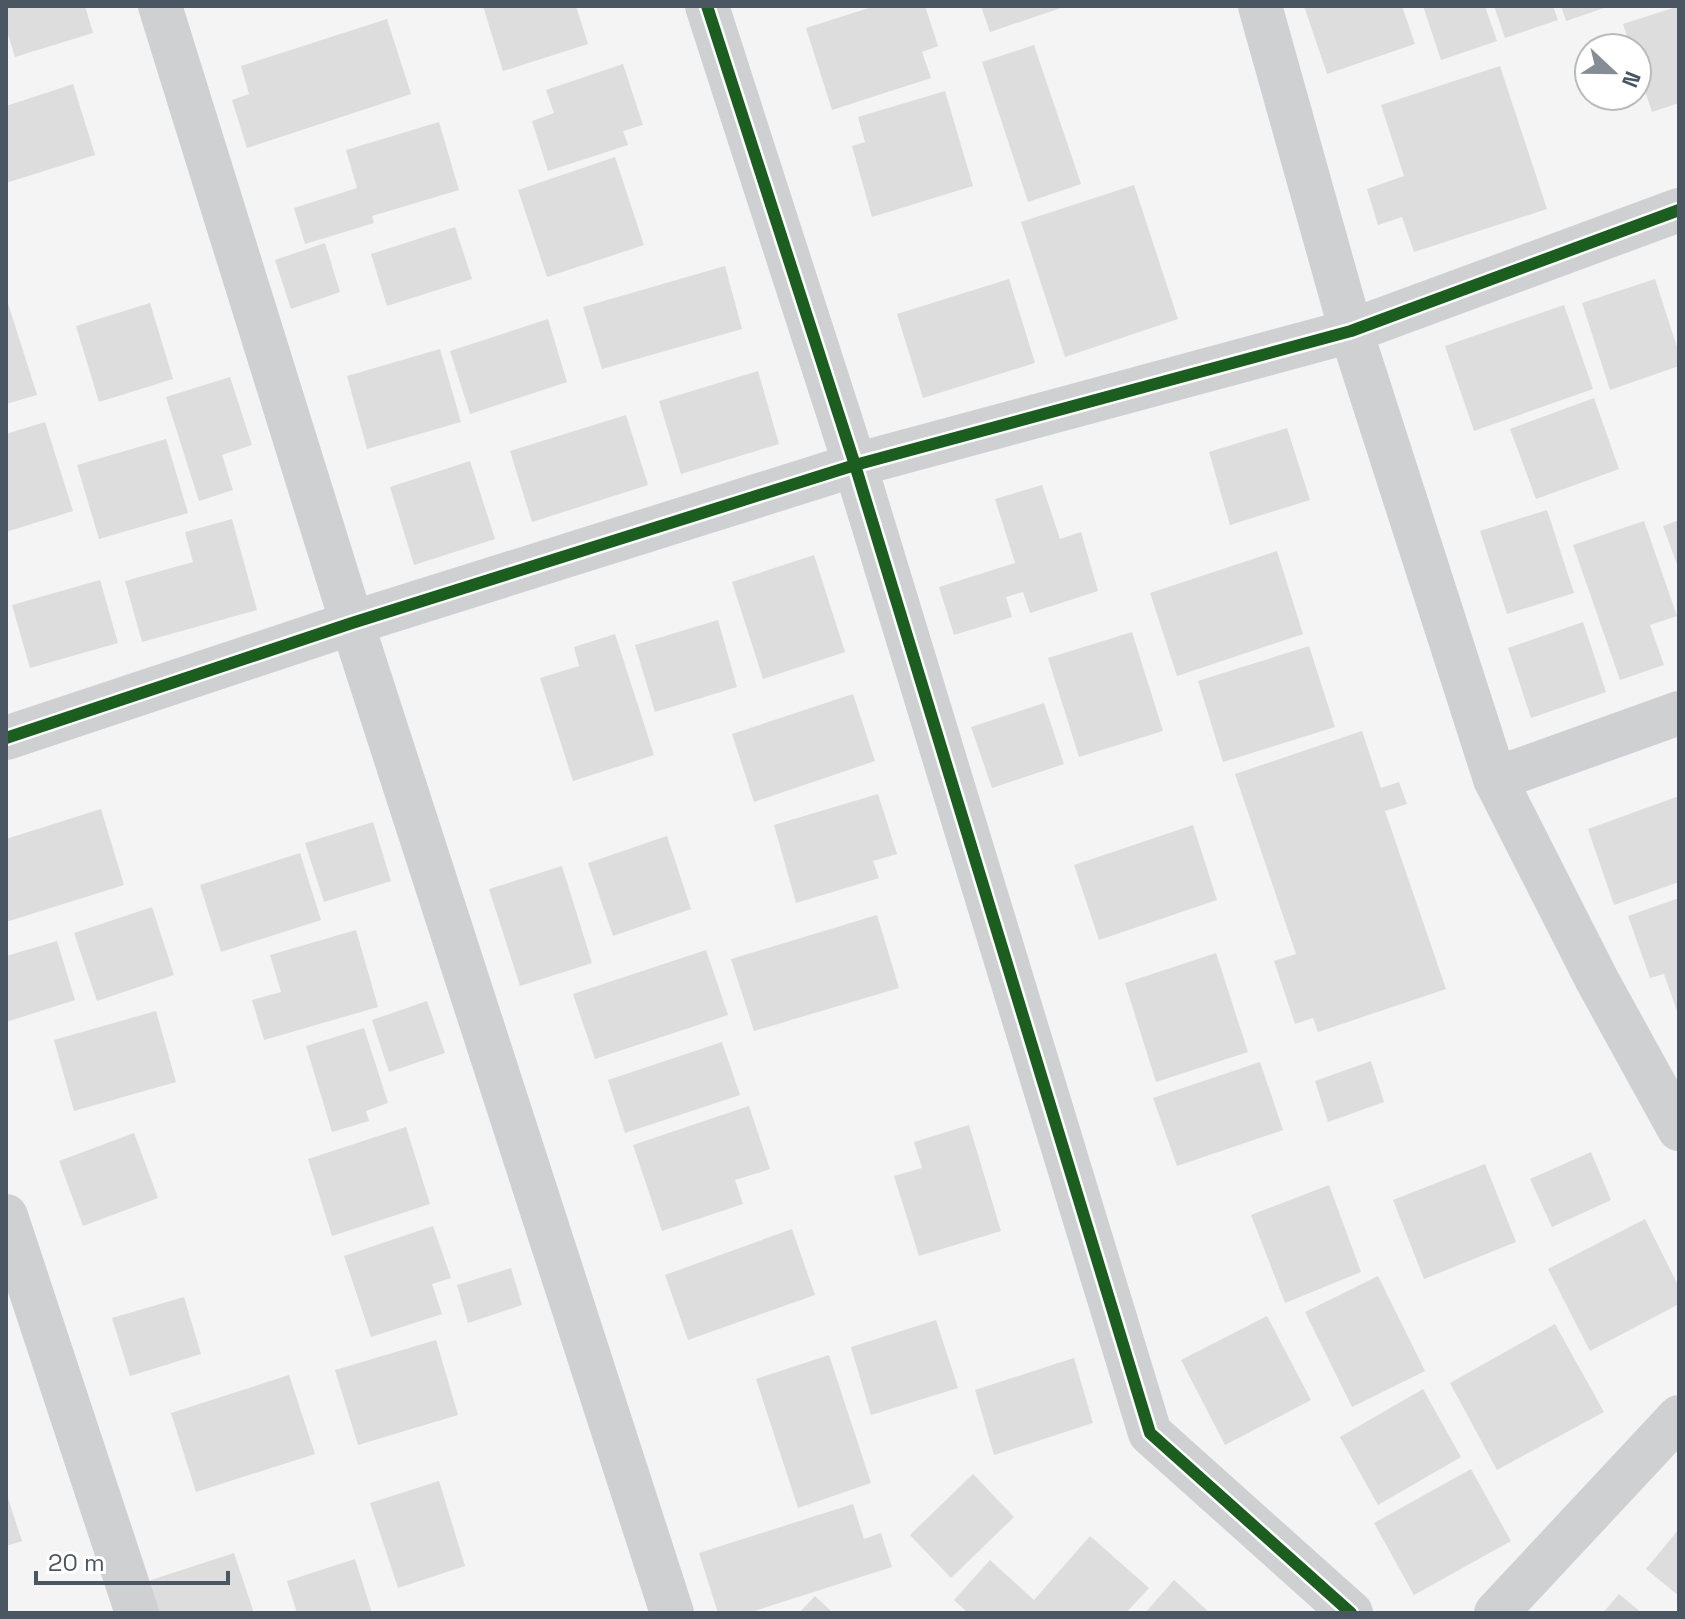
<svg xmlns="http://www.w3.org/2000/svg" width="1685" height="1619" viewBox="0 0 1685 1619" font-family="'Space Grotesk',sans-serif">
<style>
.building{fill:#ddddde}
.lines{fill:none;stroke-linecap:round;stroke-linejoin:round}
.minor{stroke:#ced0d2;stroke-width:44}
.cycleway-casing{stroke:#fff;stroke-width:17}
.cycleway{stroke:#1b5e20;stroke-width:12}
</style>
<rect width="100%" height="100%" fill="#f4f4f4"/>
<g class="building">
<polygon points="6,6 85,6 93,33 15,57 6,28"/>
<polygon points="483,6 576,6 588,44 503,71"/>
<polygon points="875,6 925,6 938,46 922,52 931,78 832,110 806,28"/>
<polygon points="981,6 1064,6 1064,7 990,32"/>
<polygon points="1304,6 1402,6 1415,44 1327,74"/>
<polygon points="1423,6 1485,6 1497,41 1441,60"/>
<polygon points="1494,6 1553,6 1558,20 1505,38"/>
<polygon points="1561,6 1607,6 1607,7 1566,21"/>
<polygon points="1679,6 1679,103 1652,112 1637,67 1637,48 1631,48 1623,24"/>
<polygon points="387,19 411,94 247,148 232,100 249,94 241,66"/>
<polygon points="1034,45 1081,184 1028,202 982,62"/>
<polygon points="623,64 643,125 623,131 628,145 548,171 532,121 554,113 546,90"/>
<polygon points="1500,66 1547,209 1414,252 1402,217 1378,225 1367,189 1404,176 1381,105"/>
<polygon points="73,84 95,155 6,183 6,106"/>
<polygon points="945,91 973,186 872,217 852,146 865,142 858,117"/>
<polygon points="439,122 459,190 372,216 374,223 305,244 294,208 357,188 346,150"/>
<polygon points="615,157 644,245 547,277 518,190"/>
<polygon points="1134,185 1178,319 1065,357 1021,222"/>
<polygon points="455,227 472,279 387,306 371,254"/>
<polygon points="325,243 340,292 291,309 275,260"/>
<polygon points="725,266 742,329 602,369 583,307"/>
<polygon points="1009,279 1035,363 923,398 897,314"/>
<polygon points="1655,279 1679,353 1679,366 1610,390 1582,303"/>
<polygon points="6,297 37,395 6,404"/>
<polygon points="150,303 173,379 99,402 76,326"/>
<polygon points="1564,305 1593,389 1474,431 1445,346"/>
<polygon points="548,319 567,382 470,414 450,351"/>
<polygon points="440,349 461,422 367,449 347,376"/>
<polygon points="758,371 779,444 681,474 659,401"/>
<polygon points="230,377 252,445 222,455 233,490 199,501 166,397"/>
<polygon points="1594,398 1619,469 1536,499 1510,429"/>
<polygon points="626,415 648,485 532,522 510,451"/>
<polygon points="45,422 73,511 6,532 6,434"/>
<polygon points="1287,428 1310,500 1230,525 1209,452"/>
<polygon points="166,439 188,513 99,539 77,465"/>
<polygon points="470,461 495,539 414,565 390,487"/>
<polygon points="1042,485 1060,539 1081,532 1098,591 1030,613 1023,592 1006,597 1012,617 954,635 939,587 1015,563 995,499"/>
<polygon points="1547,510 1574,593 1507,614 1480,531"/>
<polygon points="232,519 257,610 142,642 125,581 193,562 185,532"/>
<polygon points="1679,520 1679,570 1663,526"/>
<polygon points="1644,521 1677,616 1650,625 1664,665 1620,680 1573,545"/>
<polygon points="1277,551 1303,634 1177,676 1150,593"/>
<polygon points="814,555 845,652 763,679 732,582"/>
<polygon points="100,580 118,643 30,668 12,605"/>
<polygon points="718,620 737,687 655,712 635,645"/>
<polygon points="1583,622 1606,692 1531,718 1508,648"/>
<polygon points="1132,632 1163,731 1079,757 1048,658"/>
<polygon points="615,634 654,755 573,781 540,678 579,666 574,647"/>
<polygon points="1309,646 1335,727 1223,762 1198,681"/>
<polygon points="853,694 875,761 754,802 732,734"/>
<polygon points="1044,703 1064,764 992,788 971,727"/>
<polygon points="1362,731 1381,788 1399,782 1407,804 1385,811 1446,989 1318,1032 1313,1018 1295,1024 1274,961 1296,954 1235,774"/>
<polygon points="878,794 897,854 873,861 879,878 796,903 774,825"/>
<polygon points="1679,796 1679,882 1614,905 1588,829"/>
<polygon points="101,809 124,885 6,922 6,839"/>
<polygon points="373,822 391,881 324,902 305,843"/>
<polygon points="1193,825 1217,900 1099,940 1074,865"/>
<polygon points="667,836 691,909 613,936 588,863"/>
<polygon points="300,853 321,920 221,952 200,885"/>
<polygon points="562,866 592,963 520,986 489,889"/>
<polygon points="1679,898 1679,1017 1664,974 1650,978 1628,916"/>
<polygon points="152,907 174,975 97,1001 74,933"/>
<polygon points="877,915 899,988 754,1031 731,959"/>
<polygon points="356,930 378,1007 264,1040 252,1000 281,992 270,955"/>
<polygon points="57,941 75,1000 6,1022 6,956"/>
<polygon points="706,950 728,1015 595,1059 573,994"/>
<polygon points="1216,953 1248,1052 1156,1082 1125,983"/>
<polygon points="427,1001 445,1053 389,1072 372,1020"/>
<polygon points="156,1011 176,1082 74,1111 54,1040"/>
<polygon points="364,1028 388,1103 366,1111 369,1121 332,1132 306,1046"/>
<polygon points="722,1042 740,1095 625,1133 608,1080"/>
<polygon points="1371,1061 1384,1102 1328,1122 1315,1081"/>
<polygon points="1260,1062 1283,1130 1177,1166 1153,1098"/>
<polygon points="749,1106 770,1169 735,1180 743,1204 662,1231 633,1145"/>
<polygon points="969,1125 1001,1231 919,1256 894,1176 922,1168 914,1142"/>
<polygon points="406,1127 430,1204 332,1236 308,1159"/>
<polygon points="134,1133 158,1198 83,1226 59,1161"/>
<polygon points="1591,1152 1611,1200 1552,1227 1530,1179"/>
<polygon points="1485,1164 1516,1242 1424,1279 1393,1200"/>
<polygon points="1329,1185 1361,1272 1285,1303 1251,1215"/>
<polygon points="1645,1219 1679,1287 1679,1304 1590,1351 1548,1269"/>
<polygon points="433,1226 451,1278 432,1284 442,1314 371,1337 344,1256"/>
<polygon points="792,1229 815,1295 688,1340 665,1275"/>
<polygon points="511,1268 522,1305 468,1323 457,1285"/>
<polygon points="1378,1276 1425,1371 1352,1407 1305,1312"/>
<polygon points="184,1297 201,1354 130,1376 112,1318"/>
<polygon points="1267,1316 1311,1400 1225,1445 1181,1360"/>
<polygon points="936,1320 958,1388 871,1415 851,1347"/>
<polygon points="1555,1324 1604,1412 1497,1470 1450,1383"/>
<polygon points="436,1340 458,1415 358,1445 335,1370"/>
<polygon points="829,1355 871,1483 798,1508 756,1379"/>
<polygon points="1074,1358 1093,1423 994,1455 975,1390"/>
<polygon points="289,1375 315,1454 196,1492 171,1413"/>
<polygon points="1423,1389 1461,1457 1378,1505 1340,1437"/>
<polygon points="1471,1469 1511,1541 1414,1595 1374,1523"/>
<polygon points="973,1474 1014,1517 951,1578 910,1535"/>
<polygon points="439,1481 465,1566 398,1588 370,1503"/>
<polygon points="6,1492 22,1541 6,1546"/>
<polygon points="853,1504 864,1539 881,1533 892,1567 748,1613 718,1613 699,1553"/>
<polygon points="1679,1529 1679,1596 1646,1569"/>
<polygon points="1090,1536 1149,1588 1126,1613 968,1613 954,1600 990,1560 1034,1600"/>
<polygon points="234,1553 254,1613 159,1613 148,1581"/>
<polygon points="355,1559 372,1613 297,1613 287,1581"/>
<polygon points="1174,1580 1210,1613 1145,1613"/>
<polygon points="1619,1594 1642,1613 1603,1613"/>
<polygon points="815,1596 833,1613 799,1613"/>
</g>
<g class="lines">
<g class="minor">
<polyline points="160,6 352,623 672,1613"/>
<polyline points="707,6 855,465 1150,1433 1351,1613"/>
<polyline points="1260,6 1351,331 1495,779 1597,980 1679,1129"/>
<polyline points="6,738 352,623 855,465 1351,331 1679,210"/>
<polyline points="1495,779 1679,713"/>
<polyline points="6,1216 137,1613"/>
<polyline points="1496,1613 1679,1417"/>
</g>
<defs>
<g id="cycleway">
<polyline points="707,6 855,465 1150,1433 1351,1613"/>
<polyline points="6,738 352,623 855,465 1351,331 1679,210"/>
</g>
</defs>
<use href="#cycleway" class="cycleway-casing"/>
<use href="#cycleway" class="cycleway"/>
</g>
<rect width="1685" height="1619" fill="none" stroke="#4a5661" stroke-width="16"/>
<g transform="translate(1613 72) rotate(112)"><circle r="38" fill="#ffffff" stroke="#b7bbc0" stroke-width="2"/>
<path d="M0-6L14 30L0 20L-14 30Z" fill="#868d94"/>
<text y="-12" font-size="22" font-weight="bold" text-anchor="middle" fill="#4a5661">N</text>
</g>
<path d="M36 1571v12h192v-12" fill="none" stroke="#4a5661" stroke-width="4"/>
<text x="48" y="1571" font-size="24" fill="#4a5661" stroke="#ffffff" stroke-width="6" paint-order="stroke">20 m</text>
</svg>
